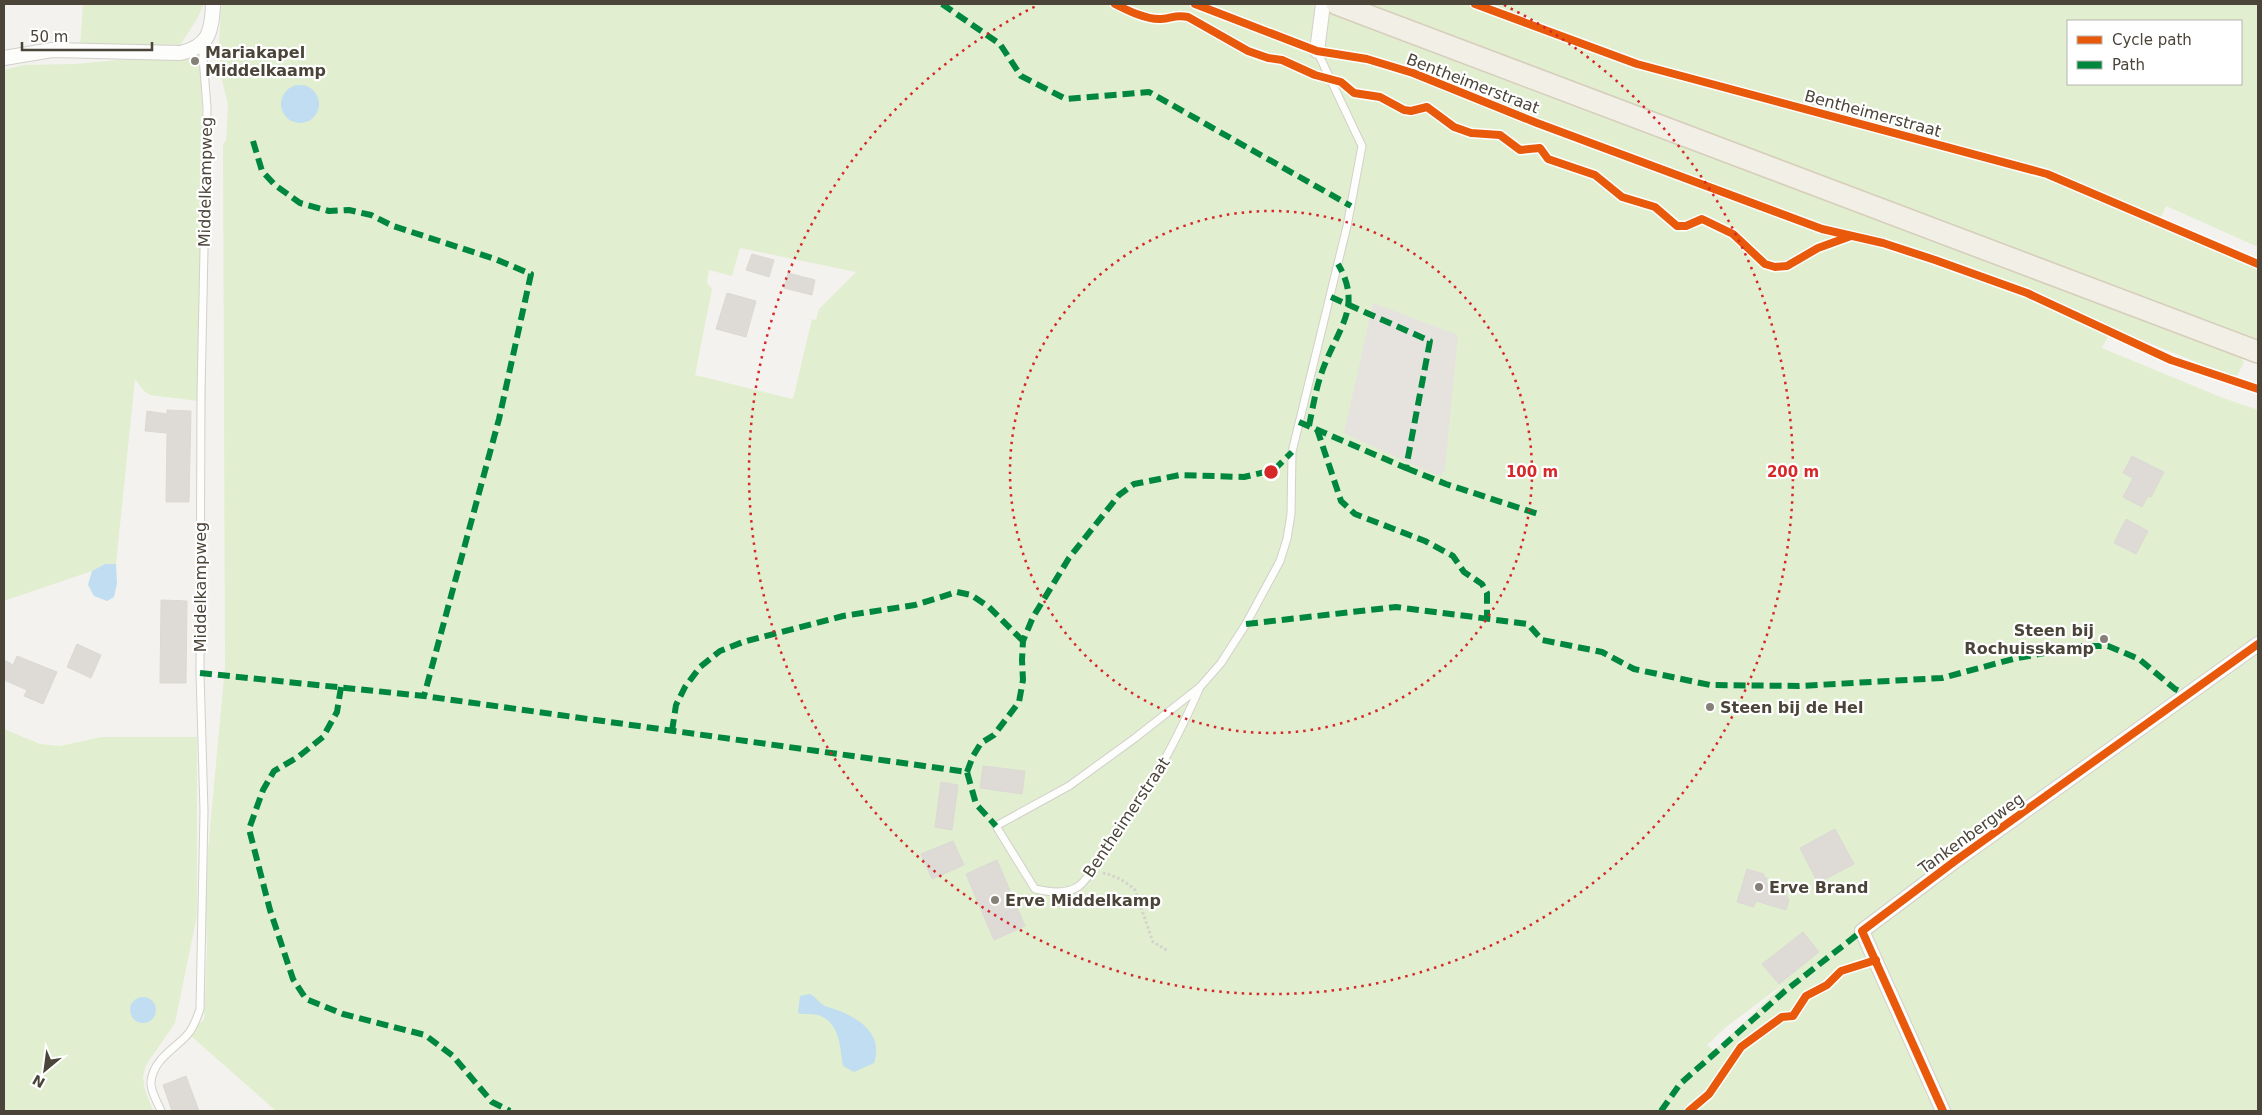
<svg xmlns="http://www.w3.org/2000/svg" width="2262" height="1115" viewBox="0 0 2262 1115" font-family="'DejaVu Sans',sans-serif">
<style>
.green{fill:#e1eecf;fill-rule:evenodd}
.parking{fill:#e6e3df}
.water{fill:#c0ddf1}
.building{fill:#dedbd6;stroke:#dcd9d4}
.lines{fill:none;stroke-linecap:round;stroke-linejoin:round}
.lane-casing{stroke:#d2d0cb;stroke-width:9}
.street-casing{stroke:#d2d0cb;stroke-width:16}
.primary-casing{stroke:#d6cebb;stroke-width:24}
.path{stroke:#d3d2cc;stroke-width:3;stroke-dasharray:2.5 2.5;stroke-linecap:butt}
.lane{stroke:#fdfdfc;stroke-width:7}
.street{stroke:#fdfdfc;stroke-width:14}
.primary{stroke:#f2efe6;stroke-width:21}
.quiet{stroke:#00873e;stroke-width:6;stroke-dasharray:12 6;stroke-linecap:butt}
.cycleway-casing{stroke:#fff;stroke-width:11}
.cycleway{stroke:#e8590c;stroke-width:8}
.ring{fill:none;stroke:#d62828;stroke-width:2.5;stroke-dasharray:2.5 5}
.poi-dot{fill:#868178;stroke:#fff;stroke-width:2}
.labels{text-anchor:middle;stroke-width:4.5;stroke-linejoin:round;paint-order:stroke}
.poi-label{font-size:16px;font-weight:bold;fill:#4b4439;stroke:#fff;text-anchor:start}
.street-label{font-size:16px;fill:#4b4439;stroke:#fff}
.centre{fill:#d62828;stroke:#fff;stroke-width:2.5}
.ring-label{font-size:15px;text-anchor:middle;font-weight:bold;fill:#d62828;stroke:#fff;stroke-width:4.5;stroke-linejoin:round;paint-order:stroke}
</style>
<rect width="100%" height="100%" fill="#f4f2ee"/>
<g class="green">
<polygon points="83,4 204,4 197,19 180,45 80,46"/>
<path d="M 221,4 L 2258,4 L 2258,247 L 2166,206 L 2157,226 L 2258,270 L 2258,340 L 2128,291 L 2120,309 L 2237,354 L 2244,362 L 2236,378 L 2112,328 L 2102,348 L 2223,398 L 2258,410 L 2258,1111 L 276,1111 L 191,1036 L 196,1025 L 204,1020 L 207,947 L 205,883 L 225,666 L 223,144 L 226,141 L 228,104 L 220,73 L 219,46 ZM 2068,21 L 2241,21 L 2241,84 L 2068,84 ZM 740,248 L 856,272 L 819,309 L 816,320 L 812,319 L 793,399 L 695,375 L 712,289 L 707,283 L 709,270 L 732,276 ZM 1786,982 L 1714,1051 L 1707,1045 L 1726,1027 Z"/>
<polygon points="201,52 206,402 150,395 143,390 135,379 116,564 105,564 92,571 4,601 4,70 24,65 76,64"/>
<polygon points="4,729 40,744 60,746 102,737 197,737 197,915 175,1023 146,1065 143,1077 145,1090 153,1111 4,1111"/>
</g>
<polygon class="parking" points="1373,303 1458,335 1445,469 1441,475 1433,474 1344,433"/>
<g class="water">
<circle cx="300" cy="104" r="19"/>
<polygon points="105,564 116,564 117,583 114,597 107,601 94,596 88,585 92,571"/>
<path d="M 810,994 C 816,997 819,1003 825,1006 C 830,1008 835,1009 840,1011 C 863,1021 883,1036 874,1063 L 854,1072 L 843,1066 C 840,1047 840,1022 818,1015 C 811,1013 805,1015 798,1013 L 800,996 Z"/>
<circle cx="143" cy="1010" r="13"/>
</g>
<g class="building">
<polygon points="752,254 774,260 769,277 746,270"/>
<polygon points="788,273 815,280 812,295 784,288"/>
<polygon points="727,293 756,301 746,337 716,329"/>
<polygon points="167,410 191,411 189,502 166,502 167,433 145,431 147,411 167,414"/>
<polygon points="2132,456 2164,472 2151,497 2148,496 2142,507 2123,497 2133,478 2123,473"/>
<polygon points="2126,519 2148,531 2136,554 2114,543"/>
<polygon points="161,600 187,601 186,683 160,683"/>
<polygon points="77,644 101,655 91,678 67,667"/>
<polygon points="17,656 57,672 43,704 24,696 27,690 4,680 4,660 13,665"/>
<polygon points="983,766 1025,771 1022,794 980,788"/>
<polygon points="941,782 958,785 952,830 935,827"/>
<polygon points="1835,829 1854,864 1818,883 1800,848"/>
<polygon points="953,841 964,865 932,879 921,854"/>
<polygon points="997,860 1025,926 994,940 966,874"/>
<polygon points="1747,869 1764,874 1764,877 1767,878 1766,883 1788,890 1786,895 1789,900 1786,910 1756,901 1754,907 1737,902"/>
<polygon points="1803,932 1819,952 1779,984 1762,964"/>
<polygon points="186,1076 199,1111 172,1111 163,1085"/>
</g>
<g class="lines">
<defs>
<g id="lane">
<path d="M 1200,687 C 1173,749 1145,798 1105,852 C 1097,862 1089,878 1079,886 C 1066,895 1049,892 1035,889 L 996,826 L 1069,786 L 1135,738 L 1200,687 L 1221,663 L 1246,624 L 1280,561 L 1287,539 L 1291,514 L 1292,452 L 1347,226 L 1362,146 L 1317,51"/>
<path d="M 161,1111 C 158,1103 150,1091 151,1082 C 153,1059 175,1049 188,1034 C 194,1027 197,1018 200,1009 L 204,811 L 200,673 L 201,393 L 207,108 L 202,44"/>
</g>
<g id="street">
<polyline points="1317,51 1323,4"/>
<path d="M 4,58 L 52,50 L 180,53 C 209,47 212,31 213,4"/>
<polyline points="1943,1111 1862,931 1955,861 2258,644"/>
</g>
<polyline id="primary" points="1337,4 2258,352"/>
</defs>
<use href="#lane" class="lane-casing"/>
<use href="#street" class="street-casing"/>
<use href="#primary" class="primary-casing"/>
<path class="path" d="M 1103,873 C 1114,875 1127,882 1135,890 L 1153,942 L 1168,951"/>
<use href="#lane" class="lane"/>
<use href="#street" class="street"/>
<use href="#primary" class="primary"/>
<g class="quiet">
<polyline points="942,4 1000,44 1021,76 1066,99 1149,92 1351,206"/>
<polyline points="253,141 262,171 275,185 300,203 329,211 349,210 371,215 393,226 495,259 531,274 499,419 424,696"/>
<polyline points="1299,422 1406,468 1430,341 1331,297"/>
<path d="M 1309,426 C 1313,407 1316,387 1323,369 C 1338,328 1363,307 1338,264"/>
<polyline points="1317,429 1341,501 1355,514 1425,541 1453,556 1464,572 1482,584 1487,593 1487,618"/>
<polyline points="1406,468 1446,484 1541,515"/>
<polyline points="1246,624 1396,607 1528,624 1542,640 1602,652 1634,669 1710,685 1799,686 1942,678 2013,659 2082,646 2108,646 2139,659 2175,689 2188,695"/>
<polyline points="200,673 424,696 967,772 976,804 996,826"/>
<polyline points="341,687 337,712 323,737 298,757 274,771 263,790 249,829 270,910 293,979 306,999 343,1014 425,1035 453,1056 492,1102 510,1111"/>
<polyline points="672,731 676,705 685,687 700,667 720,651 743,642 843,616 915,605 957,592 971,595 989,607 1023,641"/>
<polyline points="967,772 973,756 981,743 994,735 1019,702 1023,680 1022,660 1023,641 1033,617 1069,558 1119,495 1134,484 1180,475 1244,477 1274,470 1292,452"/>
<polyline points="1661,1111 1680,1084 1785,991 1862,931"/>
</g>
<defs>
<g id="cycleway">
<path d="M 1115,4 C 1127,10 1146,20 1161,19 C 1172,19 1174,14 1188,17 L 1248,51 L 1268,58 L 1282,60 L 1315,75 L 1341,82 L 1354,93 L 1380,97 L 1404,110 L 1411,111 L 1427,107 L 1454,127 L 1471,133 L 1500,135 L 1520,150 L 1540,148 L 1548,159 L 1595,175 L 1622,197 L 1655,207 L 1677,226 L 1686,226 L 1702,219 L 1733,234 L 1765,264 L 1775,267 L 1787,266 L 1818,248 L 1851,236"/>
<polyline points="1195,4 1317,51 1367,59 1413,73 1537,123 1822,229 1883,243 1935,260 2027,293 2171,360 2258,389"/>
<polyline points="1475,4 1637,64 2047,174 2258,264"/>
<polyline points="1689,1111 1709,1094 1741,1047 1782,1017 1793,1016 1806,996 1827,985 1841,971 1876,960"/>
<polyline points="1943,1111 1862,931 1955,861 2258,644"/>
</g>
</defs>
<use href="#cycleway" class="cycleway-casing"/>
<use href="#cycleway" class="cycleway"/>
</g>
<g class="ring">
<circle cx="1271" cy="472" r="261"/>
<path d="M1504 5A522 522 0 1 1 1038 5"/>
</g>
<g class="poi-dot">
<circle cx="195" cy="61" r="5"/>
<circle cx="2104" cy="639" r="5"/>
<circle cx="1710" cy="707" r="5"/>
<circle cx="1759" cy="887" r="5"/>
<circle cx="995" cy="900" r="5"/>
</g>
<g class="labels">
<g class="poi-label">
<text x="205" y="58">Mariakapel<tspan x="205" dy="18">Middelkaamp</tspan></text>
<text x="2094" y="636" text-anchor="end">Steen bij<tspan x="2094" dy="18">Rochuisskamp</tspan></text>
<text x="1720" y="713">Steen bij de Hel</text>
<text x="1769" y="893">Erve Brand</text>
<text x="1005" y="906">Erve Middelkamp</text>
</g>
<g class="street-label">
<text transform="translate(1473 83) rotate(21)" y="6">Bentheimerstraat</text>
<text transform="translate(1873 113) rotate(15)" y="6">Bentheimerstraat</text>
<text transform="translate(205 182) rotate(-89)" y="6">Middelkampweg</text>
<text transform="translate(200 587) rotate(-90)" y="6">Middelkampweg</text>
<text transform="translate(1126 817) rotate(-56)" y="6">Bentheimerstraat</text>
<text transform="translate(1971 833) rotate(-36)" y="6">Tankenbergweg</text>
</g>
</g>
<circle cx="1271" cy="472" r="8" class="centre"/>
<g class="ring-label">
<text x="1532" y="477">100 m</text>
<text x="1793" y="477">200 m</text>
</g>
<rect width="2262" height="1115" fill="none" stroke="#4b4439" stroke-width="10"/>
<rect x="2067" y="20" width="175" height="65" fill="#ffffff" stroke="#b7b4b0"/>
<rect x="2077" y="36" width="25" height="8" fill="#e8590c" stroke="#b7b4b0"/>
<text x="2112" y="45" font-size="15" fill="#4b4439">Cycle path</text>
<rect x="2077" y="61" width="25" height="8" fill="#00873e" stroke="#b7b4b0"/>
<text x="2112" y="70" font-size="15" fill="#4b4439">Path</text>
<g transform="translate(45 1070) rotate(209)" stroke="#ffffff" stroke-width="4" paint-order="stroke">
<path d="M0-4L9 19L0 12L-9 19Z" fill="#4b4439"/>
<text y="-8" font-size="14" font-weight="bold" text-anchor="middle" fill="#4b4439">N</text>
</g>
<path d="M22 42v8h130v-8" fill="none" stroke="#4b4439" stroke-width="2.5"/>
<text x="30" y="42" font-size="15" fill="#4b4439" stroke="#ffffff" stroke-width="4" paint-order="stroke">50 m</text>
</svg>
